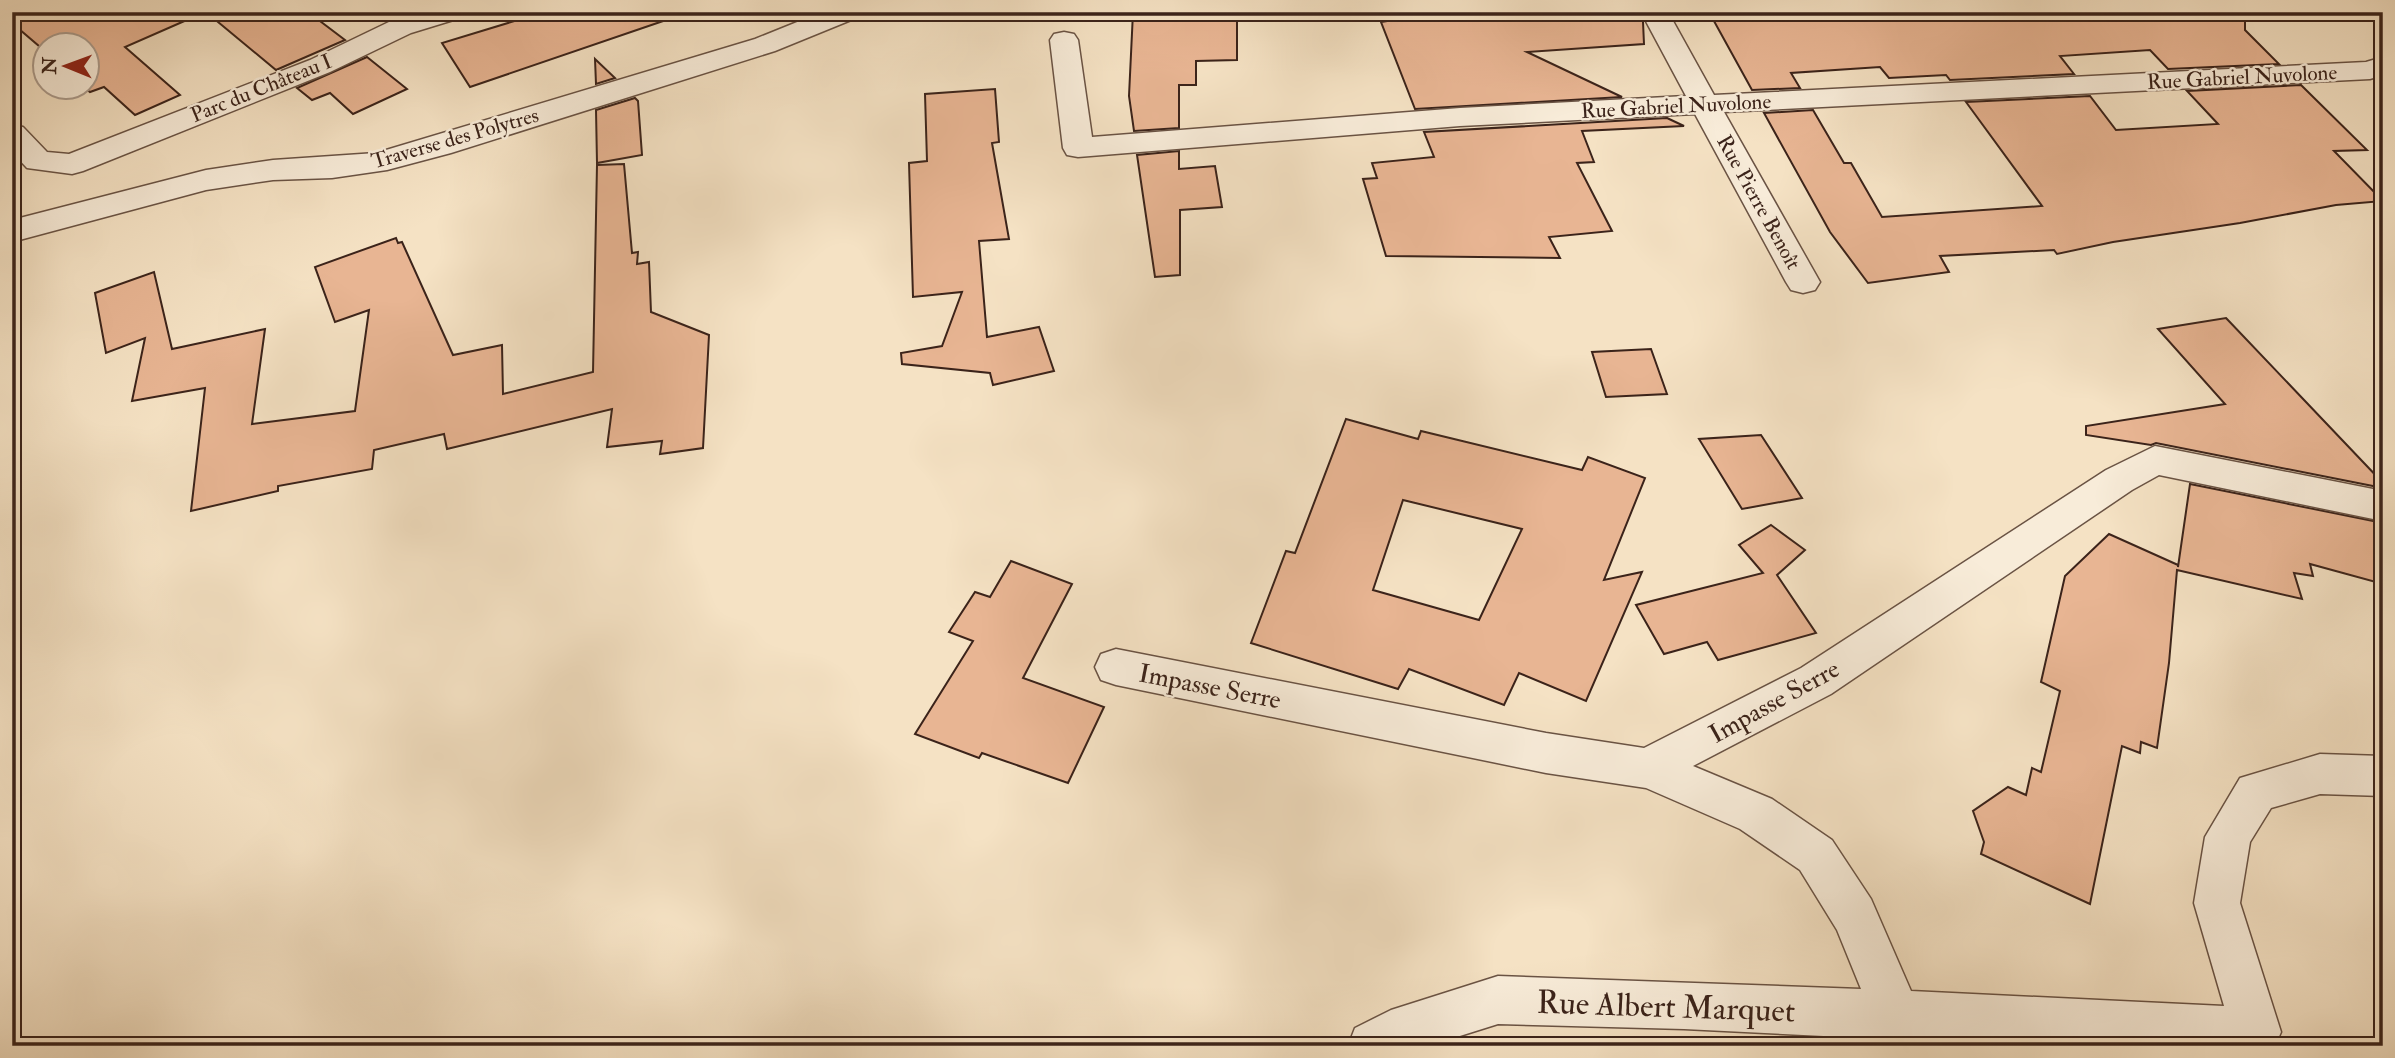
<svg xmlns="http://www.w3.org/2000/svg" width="2395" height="1058" viewBox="0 0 2395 1058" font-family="'IM FELL Double Pica',serif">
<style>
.building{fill:#e8b593;stroke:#3b231a;stroke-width:2;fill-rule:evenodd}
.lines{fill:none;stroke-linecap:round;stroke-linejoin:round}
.minor-casing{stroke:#6a5344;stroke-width:3}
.minor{fill:#f8ecd9;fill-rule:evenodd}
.labels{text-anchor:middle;stroke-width:5;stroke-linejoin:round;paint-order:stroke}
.far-street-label{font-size:21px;fill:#3b231a;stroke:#f8ecd9}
.street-label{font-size:26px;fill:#3b231a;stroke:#f8ecd9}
.near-street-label{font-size:32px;fill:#3b231a;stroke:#f8ecd9}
</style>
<rect width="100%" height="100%" fill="#f5e2c4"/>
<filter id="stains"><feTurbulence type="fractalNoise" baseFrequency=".00286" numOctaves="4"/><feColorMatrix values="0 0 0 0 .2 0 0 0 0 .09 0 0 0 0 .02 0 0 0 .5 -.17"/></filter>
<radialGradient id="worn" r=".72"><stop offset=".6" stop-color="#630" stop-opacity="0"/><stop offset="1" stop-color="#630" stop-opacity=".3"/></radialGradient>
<g class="building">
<polygon points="12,12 205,12 125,47 180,95 135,115 104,87 90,92 85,88 88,88 88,46 46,46 46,52 12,23"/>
<polygon points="206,12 308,12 345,40 276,70"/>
<polygon points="544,12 668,12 669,19 470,87 442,43"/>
<polygon points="1133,12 1237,12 1237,60 1196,61 1196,85 1179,85 1179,128 1134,131 1129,96"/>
<polygon points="1444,12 1639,12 1643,22 1644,44 1527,52 1622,97 1415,109 1381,22"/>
<polygon points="1709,12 2245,12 2245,30 2279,64 2168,69 2150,50 2060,56 2074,74 1950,80 1946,75 1889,78 1880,67 1791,73 1800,88 1752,90"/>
<polygon points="367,57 407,89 353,114 330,93 312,100 297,88"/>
<polygon points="595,59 615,78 596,84"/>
<polygon points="2301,85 2367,150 2334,151 2383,201 2336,205 2240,223 2113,242 2057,254 2054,250 1940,256 1949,272 1868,283 1830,232 1764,113 1813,110 1844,163 1851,163 1882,217 2042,206 1966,102 2090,96 2116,130 2218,124 2187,91"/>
<polygon points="995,89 999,142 992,143 1009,239 979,241 987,337 1039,327 1054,371 993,385 990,373 902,364 901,353 942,346 962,292 913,297 909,163 927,161 925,94"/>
<polygon points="635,98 638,101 642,155 597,163 596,110"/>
<polygon points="1667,118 1684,126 1582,131 1594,162 1577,163 1612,231 1549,237 1560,258 1386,256 1363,179 1377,178 1372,163 1434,157 1424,132"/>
<polygon points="1179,151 1179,169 1215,166 1222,207 1180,210 1180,275 1155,277 1137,155"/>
<polygon points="624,164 632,253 638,252 637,264 649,262 651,312 709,335 703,448 660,454 662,441 607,447 612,409 447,449 444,434 374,450 372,469 278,486 278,491 191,511 205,388 132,401 145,338 106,353 95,293 154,272 172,349 265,329 252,424 355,411 369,310 335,322 315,267 396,238 398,243 402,242 453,355 502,345 503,394 593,372 597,165"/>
<polygon points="2226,318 2383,483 2383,488 2156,443 2151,445 2086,435 2086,426 2225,404 2158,329"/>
<polygon points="1651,349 1667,394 1606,397 1592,352"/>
<path d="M 1346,419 L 1418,439 L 1421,431 L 1582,470 L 1588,457 L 1645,478 L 1604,580 L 1642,572 L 1586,701 L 1519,673 L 1504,705 L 1409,669 L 1398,689 L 1251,643 L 1286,551 L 1295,553 ZM 1403,500 L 1522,529 L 1479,620 L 1373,590 Z"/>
<polygon points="1761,435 1802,498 1742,509 1699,439"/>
<polygon points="2190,484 2383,523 2383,584 2310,564 2313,576 2294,573 2302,599 2177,570 2169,663 2157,748 2141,742 2140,753 2122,746 2090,904 1981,854 1984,842 1973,811 2008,787 2026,795 2032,768 2041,772 2060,691 2041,682 2065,576 2109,534 2178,565 2178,567"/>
<polygon points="1771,525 1805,550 1777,575 1816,633 1718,660 1707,642 1664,654 1636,605 1763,573 1739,545"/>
<polygon points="1011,561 1072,584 1023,678 1104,707 1068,783 982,753 979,758 915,734 973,641 949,632 975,592 990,597"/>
</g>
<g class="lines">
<defs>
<g id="minor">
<polygon points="421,12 463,12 460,18 411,33 330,72 83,171 72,174 27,168 12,152 12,125 23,127 47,152 69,154 310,60 391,21"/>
<polygon points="822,12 859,12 856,18 775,51 451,153 387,170 332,178 273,180 206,190 12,242 12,220 206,170 273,160 376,153 755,39"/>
<polygon points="1641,12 1668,12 1714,95 2366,62 2383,57 2383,75 2370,79 1724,112 1820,282 1815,290 1803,293 1791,290 1786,282 1695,114 1460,126 1078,157 1067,155 1063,148 1050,40 1054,34 1064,32 1074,34 1078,40 1092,137 1460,108 1686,96"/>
<polygon points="2155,446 2383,491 2383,521 2159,475 2132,490 1831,694 1693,766 1772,799 1832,840 1871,899 1911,991 2224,1006 2194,903 2205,837 2240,778 2320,754 2383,756 2383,796 2320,794 2271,808 2250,842 2240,903 2281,1032 2275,1046 2025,1046 1684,1029 1498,1024 1428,1046 1348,1046 1355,1028 1391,1010 1498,976 1861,989 1837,930 1800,870 1740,829 1646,788 1546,773 1116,685 1101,680 1095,667 1101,654 1116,649 1546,733 1644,748 1801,668 2106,470"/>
</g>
</defs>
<use href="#minor" class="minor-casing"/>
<use href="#minor" class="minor"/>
</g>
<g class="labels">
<g class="far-street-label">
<text transform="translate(2242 77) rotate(-3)" y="7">Rue Gabriel Nuvolone</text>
<text transform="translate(261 88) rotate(-22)" y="7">Parc du Château I</text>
<text transform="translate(1676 106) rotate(-3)" y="7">Rue Gabriel Nuvolone</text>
<text transform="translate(455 138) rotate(-16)" y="7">Traverse des Polytres</text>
<text transform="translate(1759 202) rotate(61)" y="7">Rue Pierre Benoît</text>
</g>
<g class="street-label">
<text transform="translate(1210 686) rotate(11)" y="9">Impasse Serre</text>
<text transform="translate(1774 701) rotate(-29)" y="9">Impasse Serre</text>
</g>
<g class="near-street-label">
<text transform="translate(1666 1006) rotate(2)" y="11">Rue Albert Marquet</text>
</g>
</g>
<rect width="2395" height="1058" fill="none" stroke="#f5e2c4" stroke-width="42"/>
<rect x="14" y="14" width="2367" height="1030" fill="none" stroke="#3b231a" stroke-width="3.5"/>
<rect x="21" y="21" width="2353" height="1016" fill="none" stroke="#3b231a" stroke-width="2"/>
<g transform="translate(66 66) rotate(271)"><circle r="33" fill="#f8ecd9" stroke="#ac9c8d" stroke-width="2"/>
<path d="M0-5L12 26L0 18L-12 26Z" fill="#8f2418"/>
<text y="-10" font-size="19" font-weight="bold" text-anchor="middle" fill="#3b231a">N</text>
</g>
<rect width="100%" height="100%" filter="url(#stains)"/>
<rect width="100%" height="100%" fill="url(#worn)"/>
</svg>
